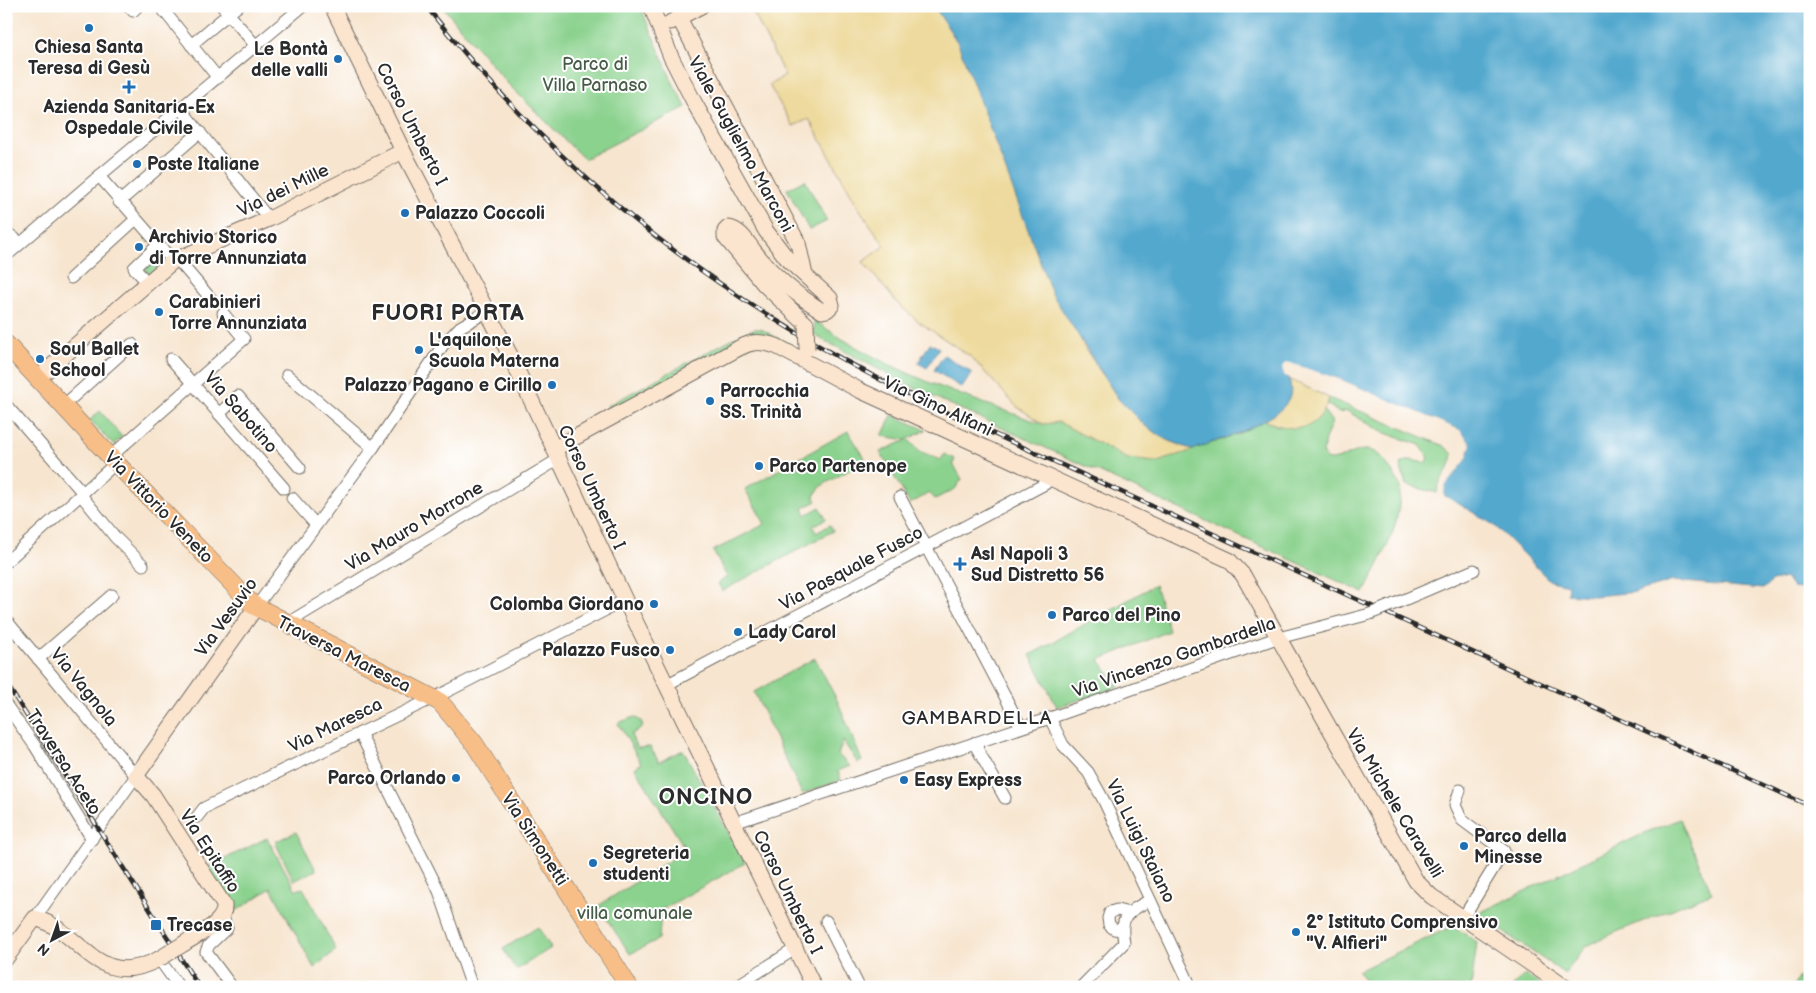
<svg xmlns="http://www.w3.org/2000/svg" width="1816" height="993" viewBox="0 0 1816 993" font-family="'Balsamiq Sans',sans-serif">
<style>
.green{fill:#8bd28e;stroke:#5b7e5c}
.sand{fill:#eeda9e;stroke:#8c8264}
.water{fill:#52a8ce;stroke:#3e6a7c}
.pier{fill:#f7e5cf}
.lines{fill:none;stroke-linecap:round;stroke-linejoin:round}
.street-casing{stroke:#726c64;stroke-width:13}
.secondary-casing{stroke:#726c64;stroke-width:17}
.primary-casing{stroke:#726c64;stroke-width:19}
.street{stroke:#fff;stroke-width:11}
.secondary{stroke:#fce5cf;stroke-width:15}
.primary{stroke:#f7be88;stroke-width:18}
.rail-casing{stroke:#2b2b2b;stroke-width:4.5}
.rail{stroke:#fff;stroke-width:2.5;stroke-dasharray:8;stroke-linecap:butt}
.street-bridge-casing{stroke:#726c64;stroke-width:13;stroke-linecap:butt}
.secondary-bridge-casing{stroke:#726c64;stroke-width:17;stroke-linecap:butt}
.street-bridge{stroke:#fff;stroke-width:11}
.secondary-bridge{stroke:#fce5cf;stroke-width:15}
.poi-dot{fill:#1f6fb2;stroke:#fff;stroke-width:2}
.labels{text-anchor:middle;stroke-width:4;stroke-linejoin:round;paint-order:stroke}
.poi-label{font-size:18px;font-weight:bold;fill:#2b2b2b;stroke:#fff;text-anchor:start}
.park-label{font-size:18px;fill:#485d49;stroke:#fff}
.street-label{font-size:18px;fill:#2b2b2b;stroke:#fff}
.neighbourhood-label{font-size:19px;letter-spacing:1px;fill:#2b2b2b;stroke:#fff}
.district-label{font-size:22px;font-weight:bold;letter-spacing:1px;fill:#2b2b2b;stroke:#fff}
</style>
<rect width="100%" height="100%" fill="#fff"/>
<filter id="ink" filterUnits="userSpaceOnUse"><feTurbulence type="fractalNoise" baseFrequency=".02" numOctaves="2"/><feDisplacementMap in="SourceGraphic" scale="10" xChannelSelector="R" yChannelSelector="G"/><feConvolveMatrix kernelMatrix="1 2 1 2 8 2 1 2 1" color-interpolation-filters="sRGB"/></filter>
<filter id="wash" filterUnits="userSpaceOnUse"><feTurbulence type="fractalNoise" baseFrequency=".0096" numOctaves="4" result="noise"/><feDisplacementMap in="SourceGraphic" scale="20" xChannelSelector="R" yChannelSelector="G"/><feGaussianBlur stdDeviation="1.12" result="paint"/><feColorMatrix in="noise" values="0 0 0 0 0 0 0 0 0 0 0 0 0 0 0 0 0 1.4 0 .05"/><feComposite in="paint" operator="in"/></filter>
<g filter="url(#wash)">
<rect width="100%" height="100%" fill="#f7e5cf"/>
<g class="green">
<polygon points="442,6 640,6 673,83 686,107 584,159 508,84"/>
<polygon points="805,180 827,221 809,230 787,189"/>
<polygon points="158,252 166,260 150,275 143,267"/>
<path d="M 814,320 C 883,370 963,396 1043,424 L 1059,422 L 1128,459 L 1157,462 L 1238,434 L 1264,420 L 1278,426 L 1315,421 L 1324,411 L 1332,422 L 1325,439 L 1323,453 L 1327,460 C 1342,461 1355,449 1367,450 C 1376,450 1384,459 1388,466 C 1392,472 1400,481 1400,489 C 1401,527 1380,561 1364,593 L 912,387 L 814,335 Z"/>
<polygon points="754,329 761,329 806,353 761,341 610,412 607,406 741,334"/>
<path d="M 1329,398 L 1444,446 L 1453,454 C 1452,469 1438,478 1437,493 L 1406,485 L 1400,464 L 1410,460 L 1426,463 L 1429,458 L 1420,445 L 1382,432 L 1347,411 L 1339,413 L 1327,404 Z"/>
<polygon points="100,411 122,437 113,445 90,420"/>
<polygon points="892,415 926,430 908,439 919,451 941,460 944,454 955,459 953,464 962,479 955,489 935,499 929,493 910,504 880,452 907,440 882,436"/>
<polygon points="848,431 865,458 862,463 821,486 814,496 817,501 803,508 806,515 820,507 826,519 813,526 816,533 830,525 833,531 722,591 718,583 727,577 713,551 765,524 745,489"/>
<polygon points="1155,585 1169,631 1099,660 1119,687 1057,707 1030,655"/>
<polygon points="815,658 838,702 862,761 858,763 843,741 838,755 850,766 838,771 841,780 802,794 754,692"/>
<polygon points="634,717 641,721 643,726 631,735 637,748 650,747 659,762 683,750 745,863 661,910 659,939 630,954 598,906 686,850 635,768 641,763 618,723"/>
<polygon points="1680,819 1712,893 1614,933 1585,947 1565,974 1477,914 1649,831"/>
<polygon points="296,832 316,870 294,881 275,842"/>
<polygon points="267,838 296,890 303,888 336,950 314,968 271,888 233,913 232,904 206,868"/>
<polygon points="1453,926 1477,942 1471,987 1369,987 1358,971"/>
<polygon points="538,927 551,948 516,970 503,949"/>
<polygon points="1810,972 1810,987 1793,987 1798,978"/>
<polygon points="1525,974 1544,987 1512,987"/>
</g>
<g class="sand">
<polygon points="750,6 934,6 958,43 1084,347 1119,400 1144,425 1165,439 1193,450 1157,462 1128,459 1059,422 1043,424 1016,406 971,357 919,322 899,305 863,262 885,246 860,210 809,119 793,126 769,85 785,76"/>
<path d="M 1289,379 L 1329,398 C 1318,433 1294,433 1264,420 C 1281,410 1293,400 1289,379 Z"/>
</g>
<g class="water">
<path d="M 934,6 L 1810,6 L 1810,590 L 1793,588 L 1786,578 L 1772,581 L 1763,589 L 1673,581 L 1636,592 L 1594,596 L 1567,594 L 1568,585 L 1550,581 L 1494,525 L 1444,495 L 1445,486 L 1466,460 L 1471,444 L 1460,430 L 1339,379 L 1287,363 L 1283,367 L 1284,375 L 1289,379 C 1291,387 1292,394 1288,401 C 1273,425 1218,439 1193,450 L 1165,439 L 1144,425 L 1119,400 L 1052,294 L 958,43 Z"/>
<polygon points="930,343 939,348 927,368 918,363"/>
<polygon points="944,355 972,373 962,388 934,370"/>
</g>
<polygon class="pier" points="1287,362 1339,379 1460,430 1471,444 1466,460 1445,486 1444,495 1442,494 1443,485 1463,458 1468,444 1459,432 1338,382 1288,365 1285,368 1286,374 1292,380 1284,375 1282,367"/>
</g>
<g filter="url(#ink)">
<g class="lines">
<defs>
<g id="street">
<polyline points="129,6 133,11 138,6"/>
<polyline points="160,6 218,78"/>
<polyline points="222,6 256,46"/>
<polyline points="6,8 8,6"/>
<polyline points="191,45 238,6"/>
<polyline points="181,109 269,219"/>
<polyline points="99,176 173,261"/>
<polyline points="119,202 200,132"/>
<polyline points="6,232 21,243"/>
<polyline points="6,256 92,182 303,6"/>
<polyline points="177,259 212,300"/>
<polyline points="71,278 135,220"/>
<polyline points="148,283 134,268 158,245"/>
<polyline points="171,359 284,488"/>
<polyline points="287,375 373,448"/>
<polyline points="6,405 83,493"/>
<polyline points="63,406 132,344"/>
<polyline points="219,414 238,396 300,468"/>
<polyline points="110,457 244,339 223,313"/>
<polyline points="81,495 115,537 143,565"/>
<polyline points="900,497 1021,727"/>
<polyline points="292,498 316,525"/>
<polyline points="6,562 116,463"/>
<polyline points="1399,602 1474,570"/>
<polyline points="256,607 373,448 443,345 460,327 488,311"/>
<polyline points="6,620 136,776 35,918"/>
<polyline points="289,625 291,621 559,459"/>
<polyline points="38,659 112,595"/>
<polyline points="666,685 1045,484 1050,478"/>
<polyline points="6,705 35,746 92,839"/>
<polyline points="1050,718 1063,745 1088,772 1103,799 1191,987"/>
<polyline points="360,733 439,891 472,987"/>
<polyline points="974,743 1005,798"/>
<polyline points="1460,790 1455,805 1462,820 1504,851 1463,918"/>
<polyline points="197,817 204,808 450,690 625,600"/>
<polyline points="734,823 1050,718 1271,640 1370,614"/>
<polyline points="223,917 227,928 209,945 206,952 232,987"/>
<polyline points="826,921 859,987"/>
<polyline points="1122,930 1114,929 1109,925 1108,918 1110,912 1117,910 1129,913"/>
<polyline points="159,959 179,987"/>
<polyline points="735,987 795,949"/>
<path d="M 1081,987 L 1124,943 C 1119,915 1128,912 1150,900"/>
</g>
<g id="secondary">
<polyline points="332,6 403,151 510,355 625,600 814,987"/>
<path d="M 651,6 L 671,57 L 695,104 L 766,231 L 789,261 L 830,298 L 832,305 L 827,310 L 822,311 C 795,294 773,276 754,251 C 747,242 740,229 728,228 L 725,231 L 725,237 L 764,284 L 806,324"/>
<polyline points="679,18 798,243 805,275"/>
<polyline points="671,22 701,6"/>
<polyline points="38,378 173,261 269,219 403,151"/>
<path d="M 554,449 L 739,348 C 753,341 760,341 776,346 L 859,390 L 1229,560 L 1243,575 L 1416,881 L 1431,896 L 1565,987"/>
<path d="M 185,943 C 198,934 226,923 224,905 L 153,795 L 136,776 L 256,607"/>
<path d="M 6,958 L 35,918 C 84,932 96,992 159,959"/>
</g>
<polyline id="primary" points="6,344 116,463 253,605 440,702 474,743 629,987"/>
</defs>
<use href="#street" class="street-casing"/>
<use href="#secondary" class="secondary-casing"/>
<use href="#primary" class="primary-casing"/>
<use href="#street" class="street"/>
<use href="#secondary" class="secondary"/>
<use href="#primary" class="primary"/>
<defs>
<g id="rail">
<path d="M 426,6 C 569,187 730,309 937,408 L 1810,806"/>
<polyline points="6,683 199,987"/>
</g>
</defs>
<use href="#rail" class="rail-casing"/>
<use href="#rail" class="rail"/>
<defs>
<polyline id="street-bridge" points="1370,614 1399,602"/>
<g id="secondary-bridge">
<polyline points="806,324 807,349"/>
<polyline points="159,959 185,943"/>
</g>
</defs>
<use href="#street-bridge" class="street-bridge-casing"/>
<use href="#secondary-bridge" class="secondary-bridge-casing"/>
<use href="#street-bridge" class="street-bridge"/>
<use href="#secondary-bridge" class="secondary-bridge"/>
</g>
</g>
<g class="poi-dot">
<circle cx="89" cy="28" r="5"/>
<circle cx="338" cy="59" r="5"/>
<path d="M126.5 79.5h5v5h5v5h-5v5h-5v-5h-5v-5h5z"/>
<circle cx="137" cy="164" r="5"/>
<circle cx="405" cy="213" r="5"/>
<circle cx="139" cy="247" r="5"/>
<circle cx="159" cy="312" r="5"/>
<circle cx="419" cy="350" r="5"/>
<circle cx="40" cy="359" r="5"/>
<circle cx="552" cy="385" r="5"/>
<circle cx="710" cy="401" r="5"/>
<circle cx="759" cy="466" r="5"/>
<path d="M957.5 556.5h5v5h5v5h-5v5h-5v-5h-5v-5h5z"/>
<circle cx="654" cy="604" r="5"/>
<circle cx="1052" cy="615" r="5"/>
<circle cx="738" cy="632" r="5"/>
<circle cx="670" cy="650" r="5"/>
<circle cx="456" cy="778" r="5"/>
<circle cx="904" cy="780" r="5"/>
<circle cx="1464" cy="846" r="5"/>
<circle cx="593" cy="863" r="5"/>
<rect x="150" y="919" width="12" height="12" rx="2.5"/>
<circle cx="1296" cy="932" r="5"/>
</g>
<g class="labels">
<g class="poi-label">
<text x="89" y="53" text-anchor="middle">Chiesa Santa<tspan x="89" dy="21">Teresa di Gesù</tspan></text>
<text x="328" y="55" text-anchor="end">Le Bontà<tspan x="328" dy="21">delle valli</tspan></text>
<text x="129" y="113" text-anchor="middle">Azienda Sanitaria-Ex<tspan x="129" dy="21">Ospedale Civile</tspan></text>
<text x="147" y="170">Poste Italiane</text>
<text x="415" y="219">Palazzo Coccoli</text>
<text x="149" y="243">Archivio Storico<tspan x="149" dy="21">di Torre Annunziata</tspan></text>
<text x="169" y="308">Carabinieri<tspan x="169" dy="21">Torre Annunziata</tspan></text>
<text x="429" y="346">L'aquilone<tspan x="429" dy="21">Scuola Materna</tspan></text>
<text x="50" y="355">Soul Ballet<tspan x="50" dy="21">School</tspan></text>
<text x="542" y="391" text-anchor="end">Palazzo Pagano e Cirillo</text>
<text x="720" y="397">Parrocchia<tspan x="720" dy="21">SS. Trinità</tspan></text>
<text x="769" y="472">Parco Partenope</text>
<text x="971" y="560">Asl Napoli 3<tspan x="971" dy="21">Sud Distretto 56</tspan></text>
<text x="644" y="610" text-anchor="end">Colomba Giordano</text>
<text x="1062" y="621">Parco del Pino</text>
<text x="748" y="638">Lady Carol</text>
<text x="660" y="656" text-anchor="end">Palazzo Fusco</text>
<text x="446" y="784" text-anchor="end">Parco Orlando</text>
<text x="914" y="786">Easy Express</text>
<text x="1474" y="842">Parco della<tspan x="1474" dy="21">Minesse</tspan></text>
<text x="603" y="859">Segreteria<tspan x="603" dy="21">studenti</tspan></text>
<text x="1306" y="928">2° Istituto Comprensivo<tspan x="1306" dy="21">"V. Alfieri"</tspan></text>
<text x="167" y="931">Trecase</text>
</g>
<g class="park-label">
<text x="595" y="70">Parco di<tspan x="595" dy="21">Villa Parnaso</tspan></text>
<text x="635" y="919">villa comunale</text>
</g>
<g class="street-label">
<text transform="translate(412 124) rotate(63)" y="6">Corso Umberto I</text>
<text transform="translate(741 144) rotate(61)" y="6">Viale Guglielmo Marconi</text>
<text transform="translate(283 190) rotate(-26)" y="6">Via dei Mille</text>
<text transform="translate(938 406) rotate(25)" y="6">Via Gino Alfani</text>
<text transform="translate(241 412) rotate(49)" y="6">Via Sabotino</text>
<text transform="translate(592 487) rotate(65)" y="6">Corso Umberto I</text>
<text transform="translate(159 507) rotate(46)" y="6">Via Vittorio Veneto</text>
<text transform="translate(414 526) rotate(-31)" y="6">Via Mauro Morrone</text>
<text transform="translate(851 568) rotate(-28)" y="6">Via Pasquale Fusco</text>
<text transform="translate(226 617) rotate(-54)" y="6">Via Vesuvio</text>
<text transform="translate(344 654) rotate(27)" y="6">Traversa Maresca</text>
<text transform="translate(1174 657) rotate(-19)" y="6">Via Vincenzo Gambardella</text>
<text transform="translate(84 687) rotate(51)" y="6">Via Vagnola</text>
<text transform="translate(335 725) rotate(-26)" y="6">Via Maresca</text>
<text transform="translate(64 762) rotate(57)" y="6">Traversa Aceto</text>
<text transform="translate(1395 803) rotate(59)" y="6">Via Michele Caravelli</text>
<text transform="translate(535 839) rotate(57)" y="6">Via Simonetti</text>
<text transform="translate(1141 841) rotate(64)" y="6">Via Luigi Staiano</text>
<text transform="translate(210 851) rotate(57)" y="6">Via Epitaffio</text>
<text transform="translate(788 892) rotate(64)" y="6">Corso Umberto I</text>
</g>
<g class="neighbourhood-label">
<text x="977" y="724">GAMBARDELLA</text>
</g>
<g class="district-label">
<text x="448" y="320">FUORI PORTA</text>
<text x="706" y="804">ONCINO</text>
</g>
</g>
<rect width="1816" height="993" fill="none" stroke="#fff" stroke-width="25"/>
<g transform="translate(52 940) rotate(221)" stroke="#ffffff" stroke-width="4" paint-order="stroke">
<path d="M0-4L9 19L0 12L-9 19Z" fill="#2b2b2b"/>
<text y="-8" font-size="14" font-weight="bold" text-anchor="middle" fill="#2b2b2b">N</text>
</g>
</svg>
